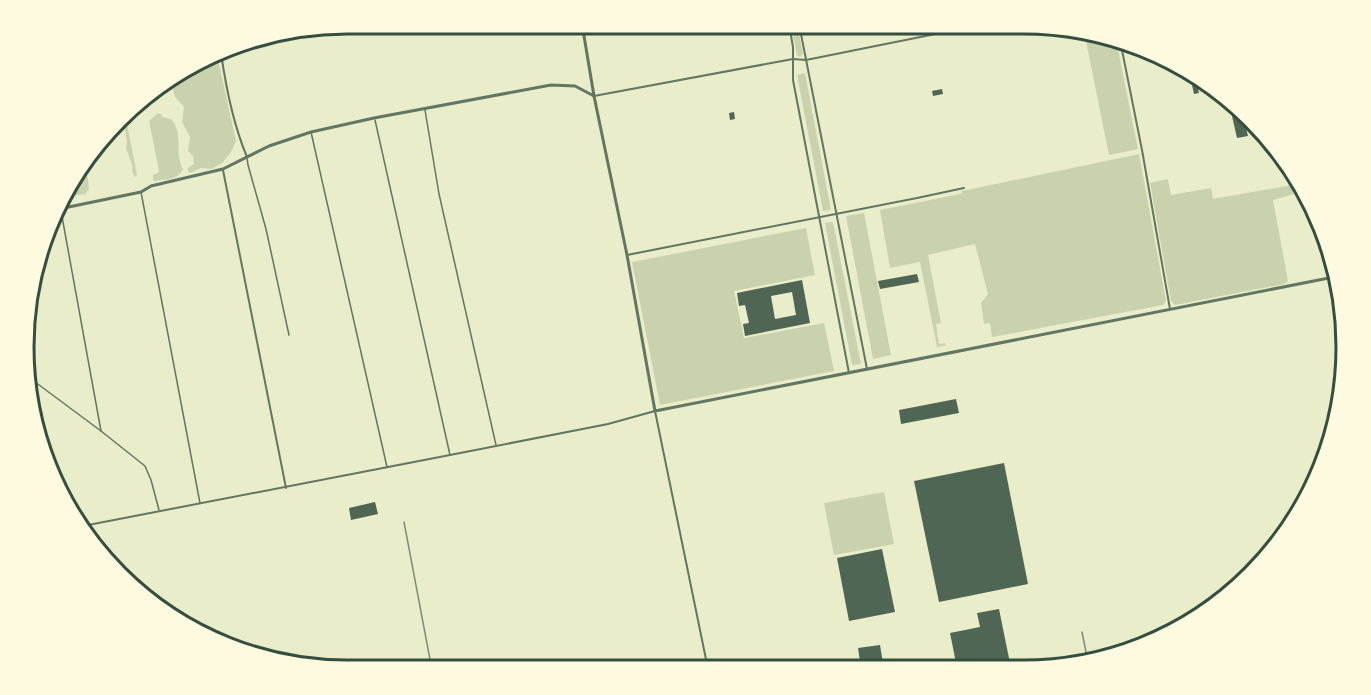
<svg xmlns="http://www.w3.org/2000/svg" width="1371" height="695" viewBox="0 0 1371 695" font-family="Barlow,sans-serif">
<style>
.green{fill:#cad2ad}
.building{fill:#4f6655;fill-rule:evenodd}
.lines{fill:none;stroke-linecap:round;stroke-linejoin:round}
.service{stroke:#617663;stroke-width:1.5}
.minor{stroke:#617663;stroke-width:2}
.tertiary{stroke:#617663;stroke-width:3}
.rail{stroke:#7c8e77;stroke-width:1.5}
.rim{fill:none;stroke:#344e41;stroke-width:3}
</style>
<rect width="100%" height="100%" fill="#e9edc9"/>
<g class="green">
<polygon points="791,24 797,24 803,54 800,57 797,55"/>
<polygon points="1085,36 1117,44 1138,149 1109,155"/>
<polygon points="217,55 236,141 231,152 222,163 211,169 201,168 190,173 188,171 188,168 194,164 193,156 188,151 190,137 182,122 184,107 175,97 173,89 175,85 180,81 182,74"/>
<polygon points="805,73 831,210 823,211 797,75"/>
<path d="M 158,113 L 161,114 L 162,117 L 171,119 C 184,134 174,152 183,169 C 178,180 166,179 155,181 L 153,180 L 153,175 L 158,173 L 159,170 L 149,121 Z"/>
<polygon points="126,119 137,175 135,177 132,171 133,167 126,148 127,141 124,125 120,126"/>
<polygon points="1139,154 1166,301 1163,305 992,337 990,323 984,324 981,303 988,294 975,244 928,255 941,323 936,324 939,344 945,343 946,345 937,347 920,262 890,268 880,210 960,194 962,193 962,191"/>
<path d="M 81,170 C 89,174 88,181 89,189 L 85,194 L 63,197 L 66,189 L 78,185 L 80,180 L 77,175 Z"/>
<polygon points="1168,179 1171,195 1211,188 1213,199 1292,185 1294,194 1273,200 1288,281 1284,284 1175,305 1171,301 1150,183"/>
<polygon points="864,213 891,355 873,359 846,216"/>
<polygon points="833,222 861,364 852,365 825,223"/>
<polygon points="806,228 815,275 734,291 744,338 824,323 834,371 660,405 632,262"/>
<polygon points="884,492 894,544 834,555 824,503"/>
</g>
<g class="building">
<polygon points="1197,84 1199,93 1194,94 1192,85"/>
<polygon points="942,89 943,94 933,96 932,91"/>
<polygon points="734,112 735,119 730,120 729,113"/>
<polygon points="1240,114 1244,117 1246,125 1253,123 1265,133 1256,135 1255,126 1246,128 1248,136 1237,138 1232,116"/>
<polygon points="917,274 919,282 880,289 878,281"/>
<path d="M 802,280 L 810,323 L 745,336 L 743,324 L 749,323 L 745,305 L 739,306 L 737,293 ZM 792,292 L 796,315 L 775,319 L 771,296 Z"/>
<polygon points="956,399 959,413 901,424 899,410"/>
<polygon points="1004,463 1028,584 939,602 914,481"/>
<polygon points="375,502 378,514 351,520 349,508"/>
<polygon points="882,549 895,612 849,621 837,558"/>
<polygon points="999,609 1011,668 957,668 950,633 980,627 977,613"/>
<polygon points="880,645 884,669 861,669 858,648"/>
</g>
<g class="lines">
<g class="service">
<polyline points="241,42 267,37"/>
<polyline points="425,110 439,194 496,445"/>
<polyline points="375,120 450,455"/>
<polyline points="311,132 387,467"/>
<polyline points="247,158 248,165 266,229 289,335"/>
<polyline points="141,192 200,503"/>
<polyline points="61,211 101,431"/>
<polyline points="27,376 101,431 145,466 151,480 159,510"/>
</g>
<g class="minor">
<polyline points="789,24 793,47 793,80 849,373"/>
<polyline points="799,24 867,369"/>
<polyline points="1121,45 1142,150 1170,309"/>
<path d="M 221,53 C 226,88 233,124 247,157"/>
<polyline points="594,96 793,59 806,60 980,25"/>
<polyline points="223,170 286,488"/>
<polyline points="627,255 917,198 964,188"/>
<polyline points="83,526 450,455 608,424 655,411 708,669"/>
</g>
<g class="tertiary">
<polyline points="582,24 594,96 627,255 655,411 1334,277"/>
<polyline points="59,209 141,192 151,186 223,169 269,146 311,132 374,118 551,85 575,86 594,96"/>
</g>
<g class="rail">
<polyline points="404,522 432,670"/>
<polyline points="1082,632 1088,662"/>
</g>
</g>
<path d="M0 0H1371V695H0ZM347 34H1023A313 313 0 0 1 1336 347V347A313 313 0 0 1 1023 660H347A313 313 0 0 1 34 347V347A313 313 0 0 1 347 34Z" fill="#fefae0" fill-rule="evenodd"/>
<path class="rim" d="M347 34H1023A313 313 0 0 1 1336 347V347A313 313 0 0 1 1023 660H347A313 313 0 0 1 34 347V347A313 313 0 0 1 347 34Z"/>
</svg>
